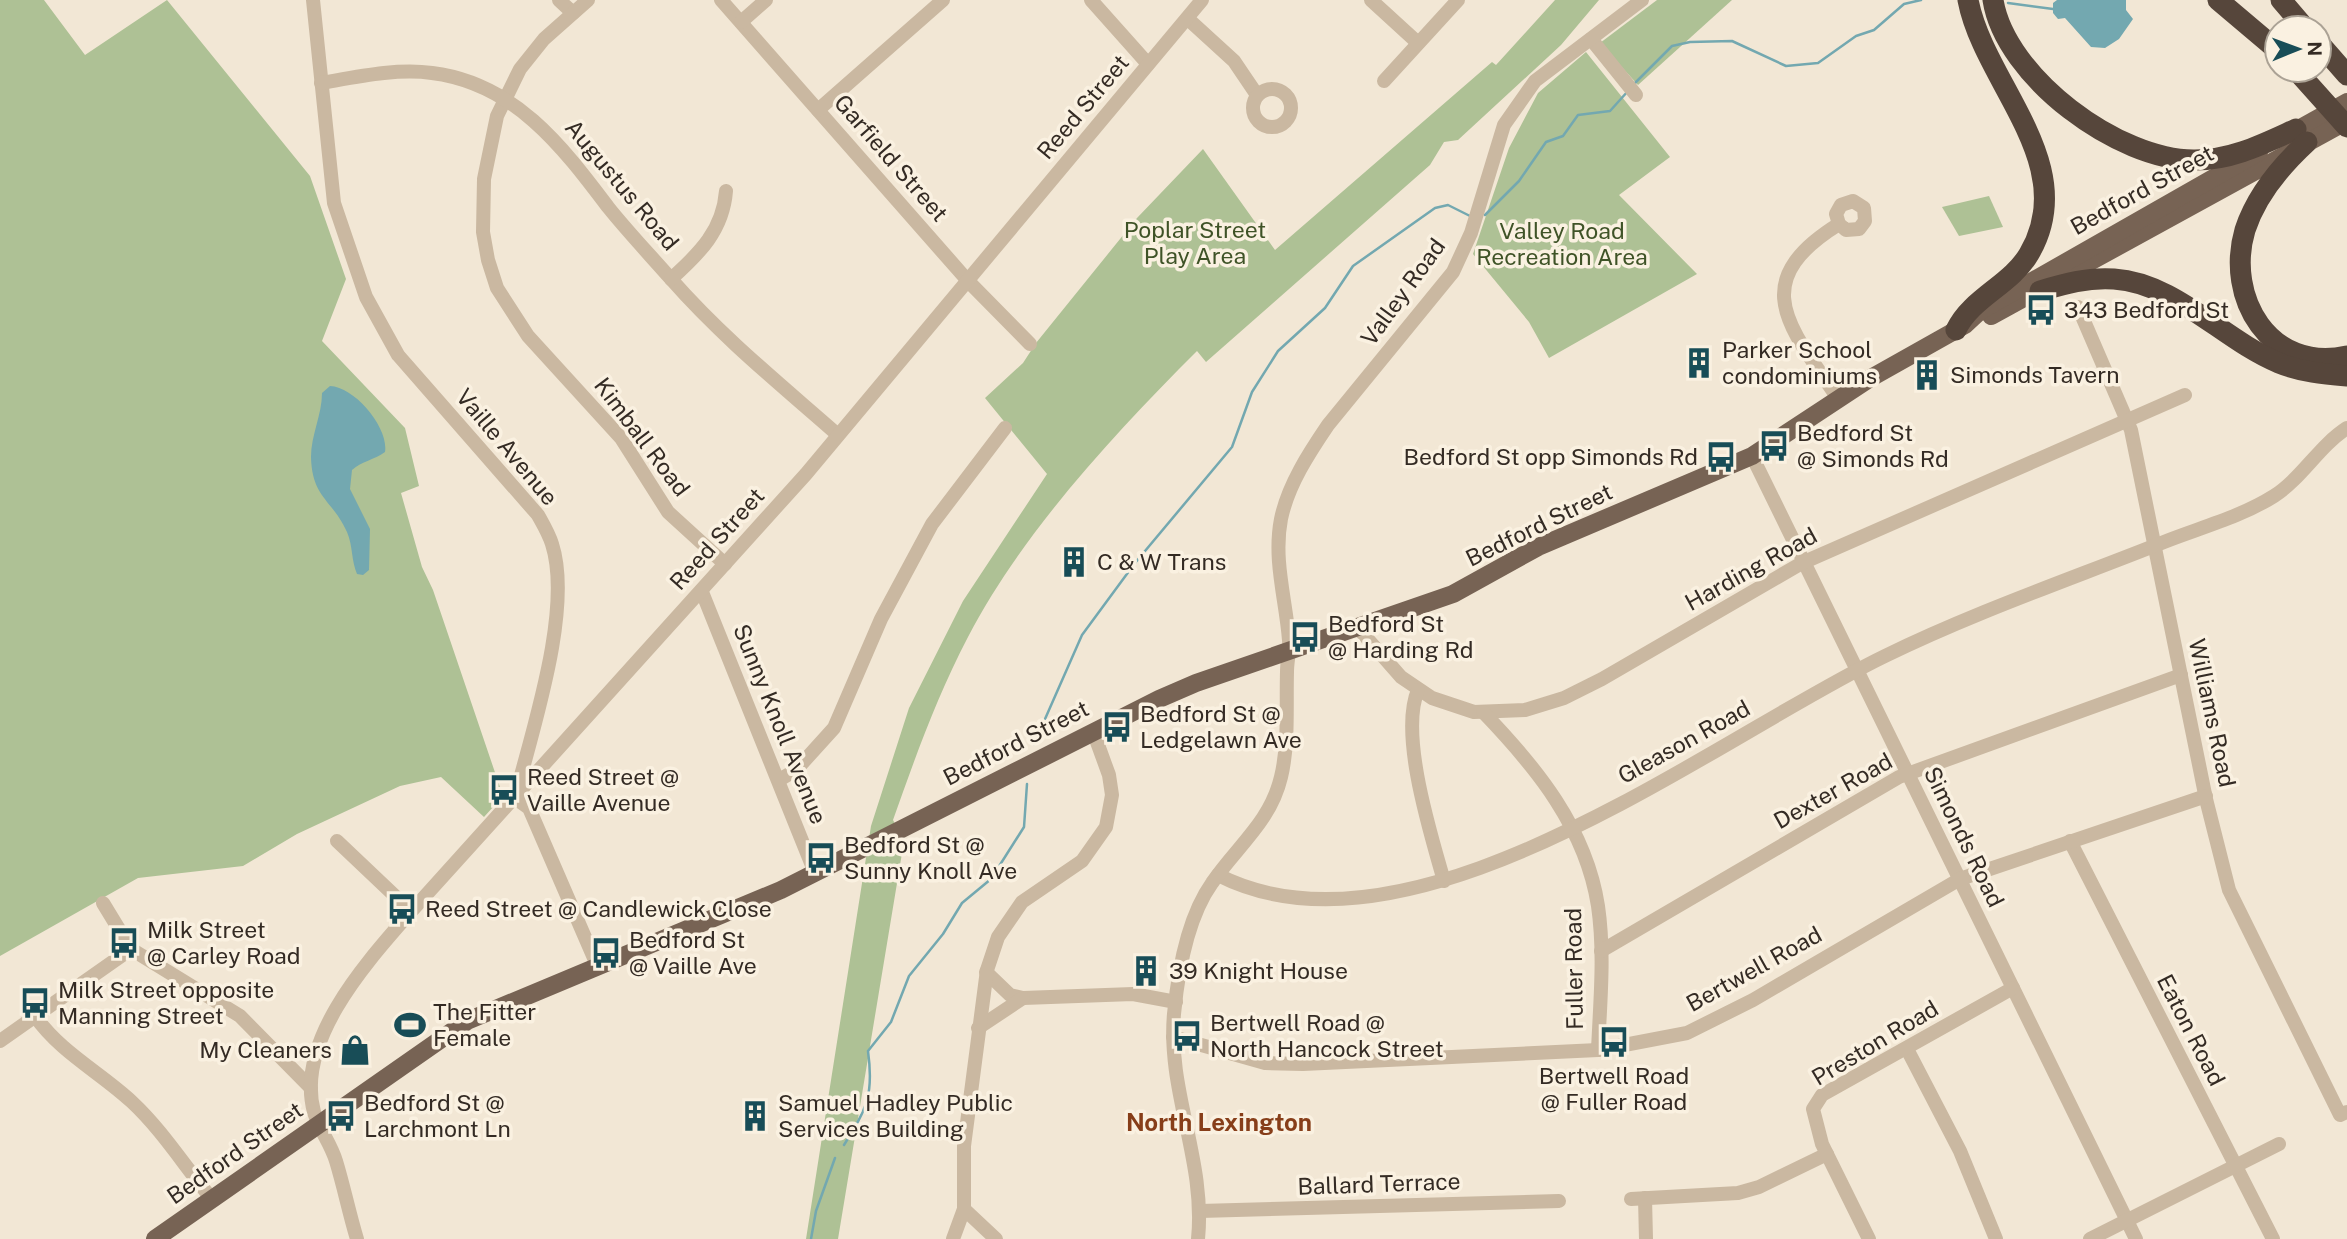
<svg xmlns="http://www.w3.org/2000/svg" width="2347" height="1239" viewBox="0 0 2347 1239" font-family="'Public Sans',sans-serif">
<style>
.green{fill:#aec195}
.water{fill:#73a8b0}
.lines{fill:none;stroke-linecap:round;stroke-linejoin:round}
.stream{stroke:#73a8b0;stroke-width:2.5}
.minor{stroke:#cab8a1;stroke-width:14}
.major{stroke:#776354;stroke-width:18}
.highway{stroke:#56463b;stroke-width:21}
.labels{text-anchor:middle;stroke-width:7;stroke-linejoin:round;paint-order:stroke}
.street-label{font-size:23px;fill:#342b24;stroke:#faf1e1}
.park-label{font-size:23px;fill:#3f5327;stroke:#faf1e1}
.poi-label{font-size:23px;fill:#342b24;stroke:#faf1e1;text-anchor:start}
.neighbourhood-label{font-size:24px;font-weight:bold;fill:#873e19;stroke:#faf1e1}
</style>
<rect width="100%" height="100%" fill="#f2e7d5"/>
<g class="green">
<polygon points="0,0 44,0 85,55 167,0 310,176 346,279 322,341 405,428 419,486 401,493 422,567 433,590 503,796 484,817 441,777 400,786 297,834 243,866 138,878 0,956"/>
<path d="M 1555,0 L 1599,0 L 1561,45 L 1458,140 L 1444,142 L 1430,165 L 1206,362 L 1197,351 C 1114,434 1022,533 968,637 C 937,696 915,758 893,820 L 904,841 L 838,1239 L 806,1239 L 871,826 L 909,708 L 963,601 L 1047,474 L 985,398 L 1023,363 L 1036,343 L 1137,218 L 1203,149 L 1275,250 L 1492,62 L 1496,65 Z"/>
<polygon points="1657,0 1732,0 1638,85 1600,43"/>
<polygon points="1586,52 1670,157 1619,195 1697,274 1549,358 1529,322 1473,254 1509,148 1538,93"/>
<polygon points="1989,196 2003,227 1959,236 1942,207"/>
</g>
<g class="water">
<polygon points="2057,0 2126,0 2126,10 2133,19 2119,39 2105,48 2091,47 2065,18 2058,19 2053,13 2053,3"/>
<path d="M 330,386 C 355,387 389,428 385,452 C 374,460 362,461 352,470 L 350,489 L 370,529 L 369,570 L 363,575 L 357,574 C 351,560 353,546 347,532 C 332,499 312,498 311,457 C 311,435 322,415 322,393 Z"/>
</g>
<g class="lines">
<g class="stream">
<polyline points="2008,3 2053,9"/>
<polyline points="1635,83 1672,46 1690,42 1732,41 1786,66 1818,63 1856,36 1874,30 1904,4 1921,0"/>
<polyline points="1485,215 1519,181 1546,142 1563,136 1578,115 1610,111 1628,91"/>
<polyline points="1034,744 1082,635 1135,563 1232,447 1252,392 1278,351 1325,308 1353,266 1435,208 1448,205 1470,216"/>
<path d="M 844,1145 C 867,1108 874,1095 868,1051 L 891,1022 L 909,976 L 943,934 L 962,903 L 991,879 L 1024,827 L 1027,784"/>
<polyline points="811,1239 816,1211 835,1158"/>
</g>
<g class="minor">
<path d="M 313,0 L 334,203 L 366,297 L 398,355 L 538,515 C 543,524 549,534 552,544 C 573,609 532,731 515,798 L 529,808 L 597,965"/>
<polyline points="559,0 573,13"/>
<polyline points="588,0 544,39 520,69 497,116 484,179 483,232 488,260 497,288 528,336 621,438 668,512 725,564"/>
<polyline points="721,0 968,281 1030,344"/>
<polyline points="1091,0 1148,64"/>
<polyline points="1371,0 1418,43"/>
<polyline points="1188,19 1234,61 1257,95"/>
<polyline points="741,22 766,0"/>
<polyline points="1591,39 1636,95"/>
<polyline points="1384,81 1458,0"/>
<path d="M 321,83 C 356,77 397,68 432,73 C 514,83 562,146 608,207 C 628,232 650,255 671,279 C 723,338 780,384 838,435"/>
<circle cx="1272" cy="108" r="19"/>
<polyline points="818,110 943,0"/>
<path d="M 1839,224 L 1846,230 L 1859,229 L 1865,221 L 1864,208 L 1853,201 L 1841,205 L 1836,214 L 1839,224 C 1744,283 1791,328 1839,400"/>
<path d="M 671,279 C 700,253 723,230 726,191"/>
<polyline points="2078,307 2131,430 2206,799 2229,890 2340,1115 2347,1112"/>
<polyline points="1752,456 2136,1239"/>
<polyline points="702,592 815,873"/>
<polyline points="1358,628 1401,677 1432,698 1474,712 1525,710 1564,698 1602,679 1802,563 2185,395"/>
<path d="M 1418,690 C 1399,734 1431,835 1444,881"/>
<path d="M 1483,712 C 1536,767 1586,828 1598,906 C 1605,954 1600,1003 1598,1050"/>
<polyline points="779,780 796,770 834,728 881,619 932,524 1005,428"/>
<polyline points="337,841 395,896 408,915"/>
<polyline points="2070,841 2273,1239"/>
<path d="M 1218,875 C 1414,975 1713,739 1885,656 C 1975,612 2071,579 2164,542 C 2199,528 2241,517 2274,496 C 2302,478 2319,446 2347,428"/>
<polyline points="103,903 131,949 240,1016 311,1088"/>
<polyline points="1601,951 1899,777 2181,675"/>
<polyline points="986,972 1010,995 1023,998 1133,994 1176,1002"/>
<path d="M 35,1016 C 60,1052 101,1073 132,1102 C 163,1131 185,1167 212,1199"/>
<polyline points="978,1028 1023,998"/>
<polyline points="1173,1037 1265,1063 1303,1064 1598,1050 1687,1033 1753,1000 1960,879 2206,796"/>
<polyline points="0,1041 131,949"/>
<polyline points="1907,1049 1960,1151 1996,1239"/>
<polyline points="1645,1198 1646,1239"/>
<polyline points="1631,1199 1738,1193 1759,1187 1827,1154"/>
<polyline points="964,1209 996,1239"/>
<polyline points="1200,1211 1559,1201"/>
<path d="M 357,1239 C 349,1213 344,1187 336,1161 C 331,1144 319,1129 314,1112 C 295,1042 365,964 408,915 L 806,474 L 1202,0"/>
<polyline points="953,1239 964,1209 964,1146 987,970 998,937 1022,902 1082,861 1106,827 1112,795 1109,775 1093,731"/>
<path d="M 1198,1239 C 1206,1161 1167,1091 1174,1014 C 1178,972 1187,918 1212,883 C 1236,847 1270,823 1281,777 C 1289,744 1286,706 1287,672 C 1287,661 1290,651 1289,640 C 1286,600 1273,560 1281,519 C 1288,485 1309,453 1328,425 L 1453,272 L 1471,233 L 1504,125 L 1535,81 L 1642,0"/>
<polyline points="1869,1239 1822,1144 1813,1109 1822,1095 2013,988"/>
<polyline points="2090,1239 2279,1144"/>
</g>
<g class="major">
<polyline points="2286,136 2347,102"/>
<polyline points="1991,316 2347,121"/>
<polyline points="155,1239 467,1021 781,890 1159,699 1196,683 1453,594 1538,547 1752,456 1869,379 1965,325 1980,311 2259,152"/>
</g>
<g class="highway">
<path d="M 1993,0 C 2005,77 2119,161 2195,160 C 2232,160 2263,144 2296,129"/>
<polyline points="2218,0 2276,49"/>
<polyline points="2281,0 2305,28"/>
<polyline points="2319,43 2347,75"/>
<polyline points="2296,70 2347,127"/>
<path d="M 2307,142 C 2281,166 2256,196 2245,230 C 2225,298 2270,373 2347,356"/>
<path d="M 2040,291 C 2064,284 2088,277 2114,279 C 2176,283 2223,340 2279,363 C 2301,372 2324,374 2347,376"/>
<path d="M 1956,330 C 1971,298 2011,285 2029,254 C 2082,164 1984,84 1968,0"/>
</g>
</g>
<defs>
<symbol id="bus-bare" viewBox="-9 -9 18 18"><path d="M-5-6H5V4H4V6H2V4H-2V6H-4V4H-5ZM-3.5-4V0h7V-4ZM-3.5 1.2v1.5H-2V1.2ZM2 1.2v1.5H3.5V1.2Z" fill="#184d57" stroke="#faf1e1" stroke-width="2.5" paint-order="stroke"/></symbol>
<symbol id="building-bare" viewBox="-9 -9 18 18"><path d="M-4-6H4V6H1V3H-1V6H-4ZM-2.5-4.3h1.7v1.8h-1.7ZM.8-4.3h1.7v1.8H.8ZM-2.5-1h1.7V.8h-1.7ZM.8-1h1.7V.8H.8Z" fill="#184d57" stroke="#faf1e1" stroke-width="2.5" paint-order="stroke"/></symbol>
<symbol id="stadium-bare" viewBox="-9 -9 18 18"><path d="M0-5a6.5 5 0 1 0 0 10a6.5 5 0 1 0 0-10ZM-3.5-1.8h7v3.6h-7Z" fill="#184d57" stroke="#faf1e1" stroke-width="2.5" paint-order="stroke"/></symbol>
<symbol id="shop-bare" viewBox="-9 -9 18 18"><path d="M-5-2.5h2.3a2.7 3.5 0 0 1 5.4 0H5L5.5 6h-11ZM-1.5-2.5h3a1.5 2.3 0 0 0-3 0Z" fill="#184d57" stroke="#faf1e1" stroke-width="2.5" paint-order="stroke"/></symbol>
</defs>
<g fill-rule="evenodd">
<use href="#bus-bare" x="2019" y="288" width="44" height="44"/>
<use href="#building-bare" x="1677" y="341" width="44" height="44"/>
<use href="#building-bare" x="1905" y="353" width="44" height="44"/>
<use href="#bus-bare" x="1752" y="424" width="44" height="44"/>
<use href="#bus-bare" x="1699" y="435" width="44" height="44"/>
<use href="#building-bare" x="1052" y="540" width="44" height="44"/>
<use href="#bus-bare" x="1283" y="615" width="44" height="44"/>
<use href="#bus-bare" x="1095" y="705" width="44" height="44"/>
<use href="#bus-bare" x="482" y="768" width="44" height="44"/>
<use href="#bus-bare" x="799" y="836" width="44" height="44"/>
<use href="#bus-bare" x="380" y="887" width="44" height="44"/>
<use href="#bus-bare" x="102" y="921" width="44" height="44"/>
<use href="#bus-bare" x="584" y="931" width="44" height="44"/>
<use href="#building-bare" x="1124" y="949" width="44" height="44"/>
<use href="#bus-bare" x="13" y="981" width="44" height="44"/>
<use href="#stadium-bare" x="388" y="1003" width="44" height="44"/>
<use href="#bus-bare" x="1165" y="1014" width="44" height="44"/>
<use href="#bus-bare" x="1592" y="1020" width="44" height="44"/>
<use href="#shop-bare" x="333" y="1028" width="44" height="44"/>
<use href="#bus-bare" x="319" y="1094" width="44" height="44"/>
<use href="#building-bare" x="733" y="1094" width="44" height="44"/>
</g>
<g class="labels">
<g class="street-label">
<text transform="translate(1083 107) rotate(-50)" y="8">Reed Street</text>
<text transform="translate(891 158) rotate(49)" y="8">Garfield Street</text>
<text transform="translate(622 185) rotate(50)" y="8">Augustus Road</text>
<text transform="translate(2142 190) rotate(-29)" y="8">Bedford Street</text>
<text transform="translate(1403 292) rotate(-54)" y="8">Valley Road</text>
<text transform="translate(642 437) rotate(53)" y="8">Kimball Road</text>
<text transform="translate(507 447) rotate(50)" y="8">Vaille Avenue</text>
<text transform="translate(1539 525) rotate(-26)" y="8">Bedford Street</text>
<text transform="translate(717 539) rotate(-48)" y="8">Reed Street</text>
<text transform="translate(1751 569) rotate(-29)" y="8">Harding Road</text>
<text transform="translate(2212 713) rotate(78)" y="8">Williams Road</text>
<text transform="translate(780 724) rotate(68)" y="8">Sunny Knoll Avenue</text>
<text transform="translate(1684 742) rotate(-29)" y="8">Gleason Road</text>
<text transform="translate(1016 743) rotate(-27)" y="8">Bedford Street</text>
<text transform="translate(1833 791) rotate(-29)" y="8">Dexter Road</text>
<text transform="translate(1964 837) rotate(64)" y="8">Simonds Road</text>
<text transform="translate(1574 969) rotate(-91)" y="8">Fuller Road</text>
<text transform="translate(1754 969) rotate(-29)" y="8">Bertwell Road</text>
<text transform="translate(2191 1030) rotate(63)" y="8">Eaton Road</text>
<text transform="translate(1875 1043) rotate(-31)" y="8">Preston Road</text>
<text transform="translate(235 1153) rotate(-35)" y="8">Bedford Street</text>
<text transform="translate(1379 1184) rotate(-2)" y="8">Ballard Terrace</text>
</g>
<g class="park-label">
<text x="1195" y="238">Poplar Street<tspan x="1195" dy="26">Play Area</tspan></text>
<text x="1562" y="239">Valley Road<tspan x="1562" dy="26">Recreation Area</tspan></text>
</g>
<g class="poi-label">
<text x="2064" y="318">343 Bedford St</text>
<text x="1722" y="358">Parker School<tspan x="1722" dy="26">condominiums</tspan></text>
<text x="1950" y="383">Simonds Tavern</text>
<text x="1797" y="441">Bedford St<tspan x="1797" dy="26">@ Simonds Rd</tspan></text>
<text x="1698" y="465" text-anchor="end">Bedford St opp Simonds Rd</text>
<text x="1097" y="570">C &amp; W Trans</text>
<text x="1328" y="632">Bedford St<tspan x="1328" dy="26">@ Harding Rd</tspan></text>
<text x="1140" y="722">Bedford St @<tspan x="1140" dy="26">Ledgelawn Ave</tspan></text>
<text x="527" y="785">Reed Street @<tspan x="527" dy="26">Vaille Avenue</tspan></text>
<text x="844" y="853">Bedford St @<tspan x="844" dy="26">Sunny Knoll Ave</tspan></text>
<text x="425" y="917">Reed Street @ Candlewick Close</text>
<text x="147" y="938">Milk Street<tspan x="147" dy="26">@ Carley Road</tspan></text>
<text x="629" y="948">Bedford St<tspan x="629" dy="26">@ Vaille Ave</tspan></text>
<text x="1169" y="979">39 Knight House</text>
<text x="58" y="998">Milk Street opposite<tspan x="58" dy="26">Manning Street</tspan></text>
<text x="433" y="1020">The Fitter<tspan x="433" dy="26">Female</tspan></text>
<text x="1210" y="1031">Bertwell Road @<tspan x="1210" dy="26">North Hancock Street</tspan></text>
<text x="332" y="1058" text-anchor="end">My Cleaners</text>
<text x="1614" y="1084" text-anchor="middle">Bertwell Road<tspan x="1614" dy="26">@ Fuller Road</tspan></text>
<text x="364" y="1111">Bedford St @<tspan x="364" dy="26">Larchmont Ln</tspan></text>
<text x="778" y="1111">Samuel Hadley Public<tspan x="778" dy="26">Services Building</tspan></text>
</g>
<g class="neighbourhood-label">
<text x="1219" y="1131">North Lexington</text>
</g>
</g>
<g transform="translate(2298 49) rotate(89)"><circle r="33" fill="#faf1e1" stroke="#aba295" stroke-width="2"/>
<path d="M0-5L12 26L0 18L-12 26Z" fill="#184d57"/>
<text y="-10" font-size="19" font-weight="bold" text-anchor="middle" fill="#342b24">N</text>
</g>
</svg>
